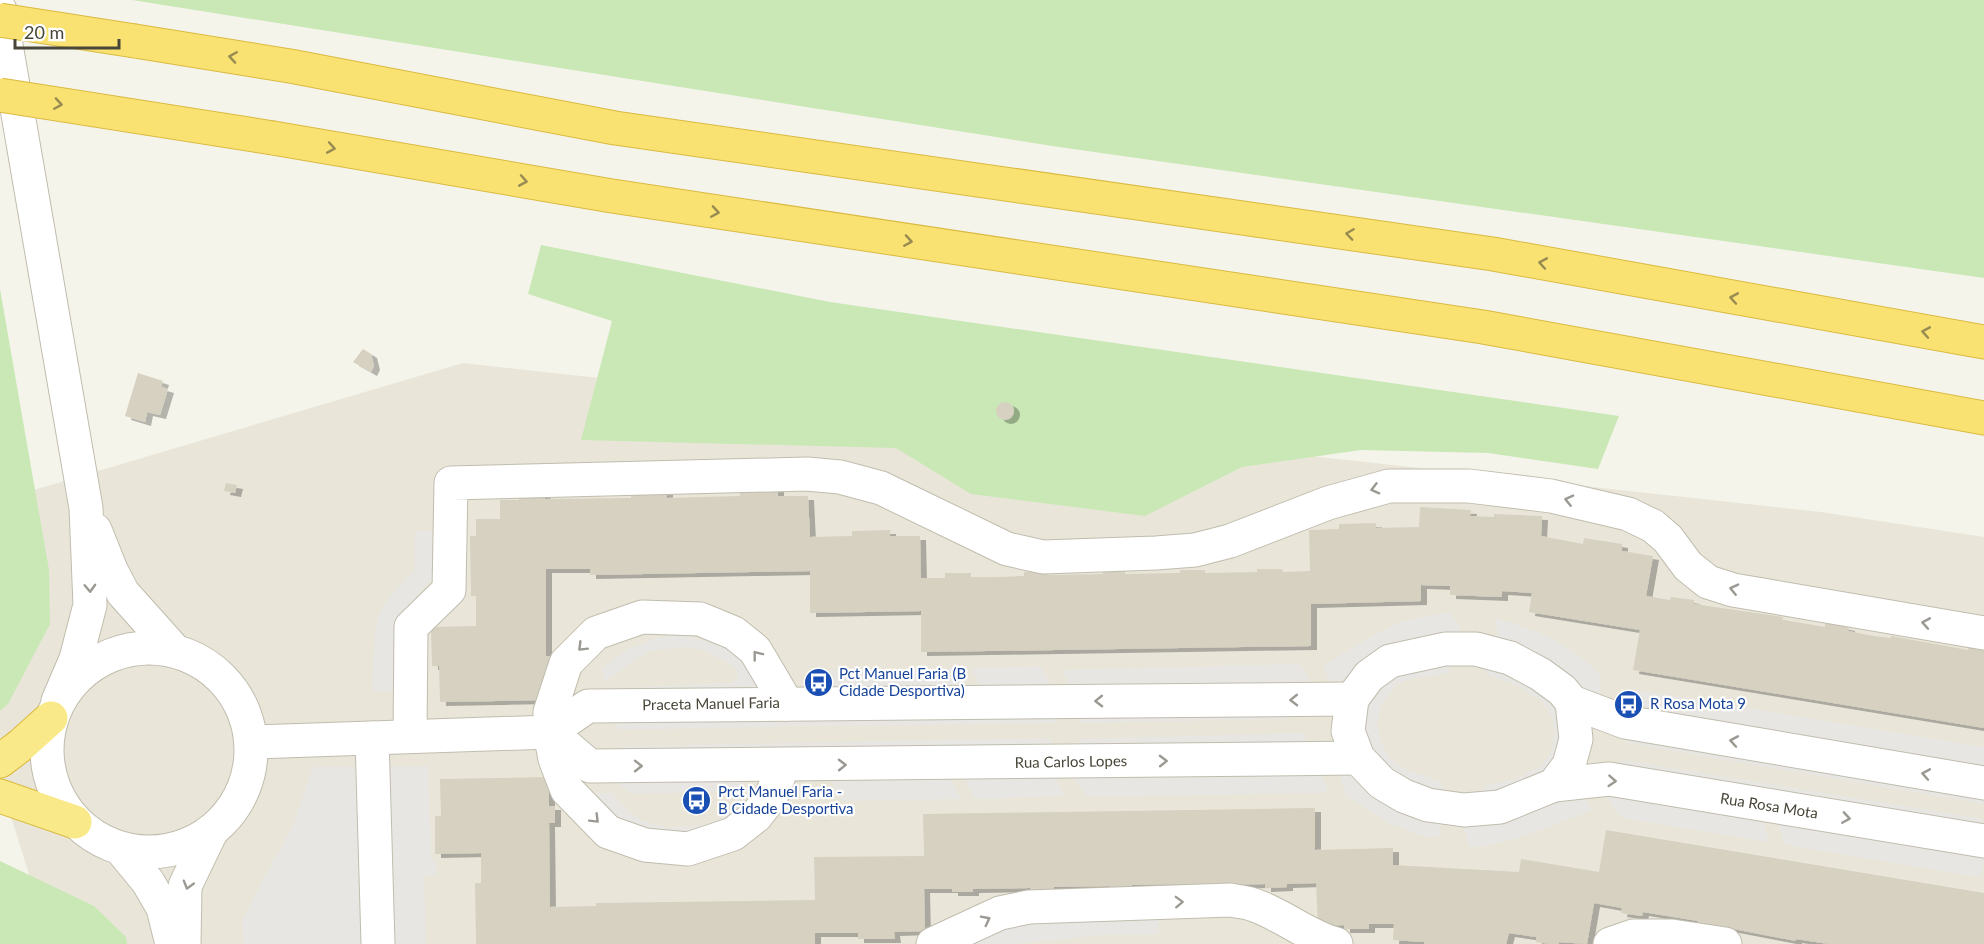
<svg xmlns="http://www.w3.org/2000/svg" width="1984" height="944" viewBox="0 0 1984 944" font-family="Lato,sans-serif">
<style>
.residential{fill:#e9e6d9}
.green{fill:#c9e8b6}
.parking{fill:#e7e6e2}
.building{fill:#d6d1c1;filter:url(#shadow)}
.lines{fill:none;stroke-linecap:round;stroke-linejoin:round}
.minor-casing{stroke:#c0bdae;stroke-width:35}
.tertiary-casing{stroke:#c0bdae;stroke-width:35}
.trunk-casing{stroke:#daba41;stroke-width:35}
.motorway-casing{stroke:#daba41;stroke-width:35}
.minor{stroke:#fff;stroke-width:33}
.tertiary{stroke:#fff;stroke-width:33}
.trunk{stroke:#fae988;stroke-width:33}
.motorway{stroke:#f9e272;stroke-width:33}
.motorway-bridge-casing{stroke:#daba41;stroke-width:35;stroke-linecap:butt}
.motorway-bridge{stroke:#f9e272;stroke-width:33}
.oneway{stroke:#988c53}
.oneway2{stroke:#9b9992}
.labels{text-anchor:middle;stroke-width:4.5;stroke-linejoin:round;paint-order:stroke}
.transit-label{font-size:15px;fill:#164399;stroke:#fff;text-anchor:start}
.street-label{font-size:15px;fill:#494639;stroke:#fff}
</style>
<defs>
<filter id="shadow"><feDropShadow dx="6" dy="4" stdDeviation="0" flood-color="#0004"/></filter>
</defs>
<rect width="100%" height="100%" fill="#f5f4eb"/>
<polygon class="residential" points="463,363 1821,512 1984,537 1984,944 51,944 0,782 0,500"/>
<g class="green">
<polygon points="132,0 1984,0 1984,278 1052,146"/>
<polygon points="541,245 830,302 1619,416 1598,469 1488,453 1361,450 1242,467 1145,516 971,494 896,448 581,440 612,321 528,294"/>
<polygon points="0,289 49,570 50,624 8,704 0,711"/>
<polygon points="0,861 94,906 126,937 127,944 0,944"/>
</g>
<g class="parking">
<polygon points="415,531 432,531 433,577 408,606 401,621 399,692 372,691 375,629 381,611 389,597 415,569"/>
<polygon points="1451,612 1465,637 1331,685 1323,666 1368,638 1400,622"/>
<polygon points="1495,617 1540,633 1565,646 1600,673 1601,704 1499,643"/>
<polygon points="670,636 685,636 727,648 741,659 761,685 757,693 596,700 605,689 731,683 737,679 737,670 723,660 699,649 684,647 649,651 634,660 605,682 601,670 617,656 629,649 656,638"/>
<polygon points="1456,660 1446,674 1413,678 1396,685 1382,703 1377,723 1380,741 1390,758 1403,768 1441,782 1450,799 1384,770 1365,738 1364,723 1366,709 1372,695 1392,675"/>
<polygon points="1478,661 1545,685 1567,721 1550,774 1472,800 1487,785 1516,779 1541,766 1550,753 1555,735 1552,718 1543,702 1516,685 1488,675"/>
<polygon points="1299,664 1314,686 1071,690 1063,670"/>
<polygon points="1041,666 1053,691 981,691 971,668"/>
<polygon points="957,668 967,692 831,696 816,676 825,671"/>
<polygon points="1631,689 1984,747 1984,772 1633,714"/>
<polygon points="1293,706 1288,719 1080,723 1074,711"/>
<polygon points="1058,711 1055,723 748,727 620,730 611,719"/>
<polygon points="1618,731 1984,793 1984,804 1627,743"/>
<polygon points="1303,733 1311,747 1073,748 1081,739"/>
<polygon points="1050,738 1055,749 611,758 621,747 627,746"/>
<polygon points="1623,760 1982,819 1984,831 1610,771"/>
<polygon points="428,766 431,859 436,860 437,876 424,876 426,944 244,944 242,920 294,823 313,767"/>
<polygon points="1319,771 1327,788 1326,792 1323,793 1086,797 1073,776"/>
<polygon points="1339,771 1351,774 1439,818 1441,835 1430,838 1414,833 1391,824 1346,796"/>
<polygon points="752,776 737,791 633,794 610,778"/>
<polygon points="950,776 960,799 842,801 830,777"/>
<polygon points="963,776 1054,776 1065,796 975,799"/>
<polygon points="1580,790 1591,807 1591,811 1518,838 1485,846 1470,847 1461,820 1518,815 1543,808 1573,792"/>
<polygon points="1603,790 1762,816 1769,842 1628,819 1618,815"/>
<polygon points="594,793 612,793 625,808 642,821 668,828 707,825 722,818 733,810 741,819 698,838 629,828 611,813"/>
<polygon points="1776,819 1984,853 1982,874 1979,877 1792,846 1784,843"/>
<polygon points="1159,917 1159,934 1104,935 1013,944 961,944 996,924"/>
</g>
<g class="building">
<polygon points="363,349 371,354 374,366 371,372 353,362"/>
<polygon points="138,373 163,381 161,387 168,389 160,415 147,412 145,422 125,416"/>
<circle cx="1005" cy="411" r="9"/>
<polygon points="226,483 237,485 235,493 224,491"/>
<polygon points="778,488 778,496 808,496 810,537 852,536 852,531 890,530 890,536 920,536 921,578 945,578 945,573 971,573 971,577 997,577 1024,576 1024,572 1048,572 1048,575 1103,574 1102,571 1125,571 1125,574 1180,573 1180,570 1205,570 1205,573 1257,572 1257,569 1282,569 1283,572 1310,571 1309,530 1339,529 1339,524 1376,523 1376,528 1419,527 1420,507 1471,510 1470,516 1494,517 1494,514 1542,516 1541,536 1583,544 1584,538 1622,544 1622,551 1653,556 1646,596 1670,600 1671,597 1694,600 1694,604 1783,617 1782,620 1796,622 1825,627 1825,622 1849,627 1848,631 1874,636 1891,638 1891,636 1968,650 1968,647 1984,650 1984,728 1633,670 1640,630 1529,612 1532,593 1502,591 1502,597 1450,595 1450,586 1421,585 1421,601 1311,604 1311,646 921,652 921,611 810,613 810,571 590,575 590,569 546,569 546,656 552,656 547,700 440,702 439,666 432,666 431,627 476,626 476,596 471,596 470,536 476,536 476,519 500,519 500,500 519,500 519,494 545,494 545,499 631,498 631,492 667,491 667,498 740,496 740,489"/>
<polygon points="549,777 549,806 555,806 555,823 549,823 550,907 596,906 596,903 815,900 814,857 924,856 923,814 1315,808 1315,850 1393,848 1393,865 1519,872 1521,859 1599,872 1606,830 1984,893 1984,944 1829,944 1796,939 1796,941 1718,926 1717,928 1697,925 1698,921 1643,912 1642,916 1621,913 1622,908 1594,903 1587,944 1559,942 1559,944 1550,944 1536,942 1536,937 1509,933 1506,944 1424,944 1424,942 1393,940 1394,924 1369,924 1369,929 1344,929 1344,925 1318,926 1316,883 1287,884 1287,887 1265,888 1265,884 1210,885 1188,888 1188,884 1132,885 1132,888 1109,889 1109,886 1054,887 1054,891 1030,891 1030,888 973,889 973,892 952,892 952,889 924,889 925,931 894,932 895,939 858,939 858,933 815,933 815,944 476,944 475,883 481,883 481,853 435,854 435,816 441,816 440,779"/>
</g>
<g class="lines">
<defs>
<g id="minor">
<polyline points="410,736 411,627 449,590 451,483 807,474 840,477 881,488 1007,549 1043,557 1156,553 1195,550 1230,541 1328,503 1389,486 1469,486 1551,496 1628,514 1653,526 1668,539 1688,566 1708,582 1733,590 1984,633"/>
<polyline points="372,738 378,944"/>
<path d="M 933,944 L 1000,913 L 1029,907 L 1231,900 C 1239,902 1247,902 1254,905 C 1283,915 1307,936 1336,944"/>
<polyline points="1610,944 1633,936 1672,936 1725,944"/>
</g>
<g id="tertiary">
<polyline points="0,10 86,508 90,605 76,659 58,701"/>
<polyline points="95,530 111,570 123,593 174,650"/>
<circle cx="149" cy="750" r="102"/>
<polygon points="1445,649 1476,649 1510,658 1540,674 1562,690 1572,702 1576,739 1569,765 1554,785 1500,807 1464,810 1428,805 1404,796 1382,783 1358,758 1348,731 1352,699 1369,676 1390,661"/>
<polyline points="1572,702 1625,722 1984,783"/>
<polyline points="550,732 590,766 1358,758"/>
<polyline points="252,742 550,732 588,706 1352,699"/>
<polyline points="783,765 771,797 756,816 733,834 688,849 645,845 608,832 567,790 555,759 550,732 550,712 566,663 596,633 642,617 700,619 734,633 755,650 787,704"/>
<polyline points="1554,785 1609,779 1984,841"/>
<polyline points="121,849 148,882 163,908 172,944"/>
<polyline points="184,944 185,886 211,832"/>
</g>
<g id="trunk">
<polyline points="0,761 21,745 51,718"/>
<polyline points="0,796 75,822"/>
</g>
<g id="motorway">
<polyline points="135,41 290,66 615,128 1493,254 1984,342"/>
<polyline points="273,138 612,196 1483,327 1984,418"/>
</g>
</defs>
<use href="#minor" class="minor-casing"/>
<use href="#tertiary" class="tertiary-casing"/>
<use href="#trunk" class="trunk-casing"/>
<use href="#motorway" class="motorway-casing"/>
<use href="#minor" class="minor"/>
<use href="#tertiary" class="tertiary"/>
<use href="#trunk" class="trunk"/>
<use href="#motorway" class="motorway"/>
<defs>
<g id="motorway-bridge">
<polyline points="0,20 135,41"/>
<polyline points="0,95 273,138"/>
</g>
</defs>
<use href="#motorway-bridge" class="motorway-bridge-casing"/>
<use href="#motorway-bridge" class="motorway-bridge"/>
</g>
<defs><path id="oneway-chevron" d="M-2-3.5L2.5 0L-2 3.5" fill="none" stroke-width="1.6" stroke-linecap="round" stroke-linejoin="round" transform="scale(1.5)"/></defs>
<g class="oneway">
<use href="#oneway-chevron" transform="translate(233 57) rotate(-171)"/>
<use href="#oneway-chevron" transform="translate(58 104) rotate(9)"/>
<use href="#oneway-chevron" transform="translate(331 148) rotate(10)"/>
<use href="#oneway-chevron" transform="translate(523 181) rotate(10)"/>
<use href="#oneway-chevron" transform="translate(715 212) rotate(9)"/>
<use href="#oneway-chevron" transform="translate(1350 234) rotate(-172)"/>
<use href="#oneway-chevron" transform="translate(908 241) rotate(9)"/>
<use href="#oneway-chevron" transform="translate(1543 263) rotate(-170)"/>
<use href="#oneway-chevron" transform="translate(1734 298) rotate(-170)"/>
<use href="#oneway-chevron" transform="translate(1926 332) rotate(-170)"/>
</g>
<g class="oneway2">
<use href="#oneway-chevron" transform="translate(1375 489) rotate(165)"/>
<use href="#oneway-chevron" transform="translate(1569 500) rotate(-167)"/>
<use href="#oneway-chevron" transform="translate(90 588) rotate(88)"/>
<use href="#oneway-chevron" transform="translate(1734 589) rotate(-167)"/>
<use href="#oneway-chevron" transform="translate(1926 623) rotate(-170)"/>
<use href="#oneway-chevron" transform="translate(582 647) rotate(135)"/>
<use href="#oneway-chevron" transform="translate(757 655) rotate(-128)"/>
<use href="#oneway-chevron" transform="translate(1294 700) rotate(179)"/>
<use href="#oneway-chevron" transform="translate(1099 701) rotate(179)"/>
<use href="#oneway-chevron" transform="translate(1734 741) rotate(-170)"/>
<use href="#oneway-chevron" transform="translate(1163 761) rotate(-1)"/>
<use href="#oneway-chevron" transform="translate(842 765) rotate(-1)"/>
<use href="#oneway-chevron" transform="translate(638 766)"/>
<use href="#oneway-chevron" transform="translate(1926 774) rotate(-170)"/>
<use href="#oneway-chevron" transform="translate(1612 781) rotate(4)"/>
<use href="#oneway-chevron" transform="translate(1846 818) rotate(9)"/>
<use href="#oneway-chevron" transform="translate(595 819) rotate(45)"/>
<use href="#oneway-chevron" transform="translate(188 885) rotate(106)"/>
<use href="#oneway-chevron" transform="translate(1179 902) rotate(-2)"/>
<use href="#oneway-chevron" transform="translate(986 920) rotate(-27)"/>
</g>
<defs>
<symbol id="bus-disc" viewBox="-11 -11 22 22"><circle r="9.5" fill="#1a4fb4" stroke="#fff"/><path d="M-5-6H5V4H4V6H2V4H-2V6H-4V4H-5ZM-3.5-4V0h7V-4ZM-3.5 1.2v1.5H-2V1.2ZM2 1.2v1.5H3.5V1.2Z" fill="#fff"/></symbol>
</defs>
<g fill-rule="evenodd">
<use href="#bus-disc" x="802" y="666" width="33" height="33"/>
<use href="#bus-disc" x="1612" y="688" width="33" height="33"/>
<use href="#bus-disc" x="680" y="784" width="33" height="33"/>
</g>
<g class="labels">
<g class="transit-label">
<text x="839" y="679">Pct Manuel Faria (B<tspan x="839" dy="17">Cidade Desportiva)</tspan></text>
<text x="1650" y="709">R Rosa Mota 9</text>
<text x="718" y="797">Prct Manuel Faria -<tspan x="718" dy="17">B Cidade Desportiva</tspan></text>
</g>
<g class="street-label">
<text transform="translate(711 704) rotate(-1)" y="5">Praceta Manuel Faria</text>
<text transform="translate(1071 762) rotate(-1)" y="5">Rua Carlos Lopes</text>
<text transform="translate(1769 806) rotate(9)" y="5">Rua Rosa Mota</text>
</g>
</g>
<path d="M15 39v9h104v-9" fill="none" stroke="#494639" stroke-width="3"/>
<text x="24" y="39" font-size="18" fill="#494639" stroke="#ffffff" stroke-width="4.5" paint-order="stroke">20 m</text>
</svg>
